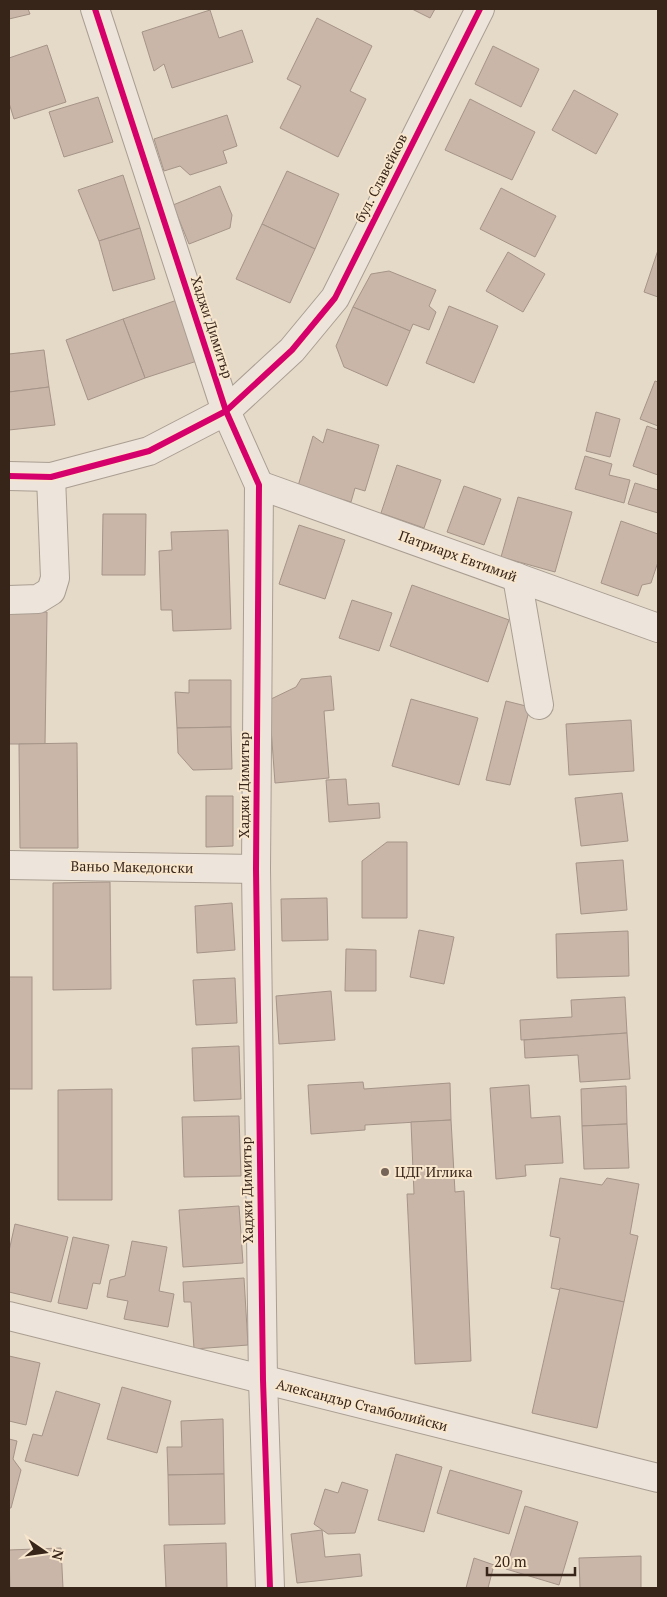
<svg xmlns="http://www.w3.org/2000/svg" width="667" height="1597" viewBox="0 0 667 1597" font-family="'PT Serif',serif">
<style>
.building{fill:#c9b6a9;stroke:#a59488}
.lines{fill:none;stroke-linecap:round;stroke-linejoin:round}
.minor-casing{stroke:#aa9e92;stroke-width:30}
.minor{stroke:#ede5db;stroke-width:28}
.cycleway-casing{stroke:#f8e6cd;stroke-width:9}
.cycleway{stroke:#d6006c;stroke-width:6}
.poi-dot{fill:#756457;stroke:#f8e6cd;stroke-width:2}
.labels{text-anchor:middle;stroke-width:4;stroke-linejoin:round;paint-order:stroke}
.street-label{font-size:14px;fill:#38251a;stroke:#f8e6cd}
.poi-label{font-size:14px;fill:#38251a;stroke:#f8e6cd;text-anchor:start}
</style>
<rect width="100%" height="100%" fill="#e5d9c8"/>
<g class="building">
<polygon points="9,9 28,9 30,14 9,19"/>
<polygon points="412,9 435,9 430,18"/>
<polygon points="210,10 219,38 242,30 253,62 172,88 164,64 154,71 142,32"/>
<polygon points="317,18 372,46 350,91 366,99 338,157 280,128 301,86 287,79"/>
<polygon points="47,45 66,102 14,119 9,103 9,58"/>
<polygon points="493,46 539,69 521,107 475,84"/>
<polygon points="574,90 618,114 596,154 552,130"/>
<polygon points="98,97 113,142 64,157 49,112"/>
<polygon points="470,99 535,132 512,180 445,150"/>
<polygon points="227,115 237,146 223,151 227,163 190,175 180,166 164,171 154,139"/>
<polygon points="287,171 339,194 315,249 262,224"/>
<polygon points="123,175 140,228 99,241 78,190"/>
<polygon points="220,186 232,215 230,228 189,244 173,205"/>
<polygon points="501,188 556,216 535,257 480,229"/>
<polygon points="262,224 315,249 290,303 236,279"/>
<polygon points="140,228 155,279 113,291 99,241"/>
<polygon points="658,250 658,297 644,292"/>
<polygon points="508,252 545,274 523,312 486,291"/>
<polygon points="389,271 436,290 429,306 436,312 429,330 413,324 410,331 353,307 371,274"/>
<polygon points="177,300 197,361 145,378 123,319"/>
<polygon points="449,306 498,326 474,383 426,363"/>
<polygon points="353,307 410,331 387,386 344,367 336,346"/>
<polygon points="123,319 145,378 88,400 66,340"/>
<polygon points="44,350 49,387 9,392 9,354"/>
<polygon points="655,381 658,382 658,426 640,419"/>
<polygon points="49,387 55,425 9,430 9,392"/>
<polygon points="596,412 620,419 610,457 586,451"/>
<polygon points="647,426 658,430 658,475 633,466"/>
<polygon points="327,429 379,445 365,491 355,488 351,502 298,486 313,436 323,443"/>
<polygon points="585,456 612,464 609,475 630,480 624,503 575,489"/>
<polygon points="397,465 441,480 424,528 381,513"/>
<polygon points="635,483 658,490 658,513 628,504"/>
<polygon points="464,486 501,499 484,545 447,532"/>
<polygon points="518,497 572,512 555,572 501,557"/>
<polygon points="103,514 146,514 145,575 102,575"/>
<polygon points="621,521 658,534 658,562 651,583 642,585 638,596 601,583"/>
<polygon points="299,525 345,540 325,599 279,584"/>
<polygon points="228,530 231,629 173,631 172,610 161,610 159,551 172,550 171,532"/>
<polygon points="412,585 509,620 488,682 390,646"/>
<polygon points="352,600 392,613 379,651 339,638"/>
<polygon points="9,612 47,612 45,744 9,744"/>
<polygon points="331,676 334,710 324,711 329,778 275,783 269,700 296,687 301,679"/>
<polygon points="189,680 231,680 231,727 177,728 175,692 189,693"/>
<polygon points="411,699 478,718 459,785 392,766"/>
<polygon points="506,701 530,707 510,785 486,780"/>
<polygon points="631,720 634,771 569,775 566,724"/>
<polygon points="231,727 232,769 193,770 178,753 177,728"/>
<polygon points="77,743 78,848 20,848 19,744"/>
<polygon points="346,779 348,805 379,803 380,818 329,822 326,780"/>
<polygon points="622,793 628,841 581,846 575,798"/>
<polygon points="206,796 233,796 233,846 206,847"/>
<polygon points="387,842 407,842 407,918 362,918 362,861"/>
<polygon points="623,860 627,910 581,914 576,863"/>
<polygon points="110,882 111,989 53,990 53,883"/>
<polygon points="327,898 328,940 282,941 281,899"/>
<polygon points="232,903 235,950 197,953 195,906"/>
<polygon points="419,930 454,937 444,984 410,977"/>
<polygon points="628,931 629,976 557,978 556,934"/>
<polygon points="346,949 376,950 376,991 345,991"/>
<rect x="9" y="977" width="23" height="112"/>
<polygon points="235,978 237,1023 196,1025 193,980"/>
<polygon points="331,991 335,1040 279,1044 276,996"/>
<polygon points="625,997 627,1033 521,1040 520,1020 572,1017 571,1000"/>
<polygon points="627,1033 630,1079 580,1082 578,1055 525,1058 524,1040"/>
<polygon points="239,1046 241,1099 194,1101 192,1048"/>
<polygon points="363,1082 364,1089 450,1083 451,1120 365,1125 365,1130 311,1134 308,1085"/>
<polygon points="529,1085 531,1118 560,1116 563,1163 525,1165 526,1176 496,1179 490,1088"/>
<polygon points="626,1086 627,1124 582,1126 581,1089"/>
<polygon points="112,1089 112,1200 58,1200 58,1090"/>
<polygon points="239,1116 241,1176 184,1177 182,1117"/>
<polygon points="451,1120 455,1192 464,1191 471,1361 415,1364 407,1194 414,1194 411,1122"/>
<polygon points="627,1124 629,1168 584,1169 582,1126"/>
<polygon points="560,1178 602,1185 607,1178 639,1184 630,1234 638,1236 624,1302 551,1288 560,1238 550,1236"/>
<polygon points="239,1206 243,1263 183,1267 179,1210"/>
<polygon points="15,1224 68,1237 51,1302 9,1292 9,1251"/>
<polygon points="73,1237 109,1245 100,1284 93,1283 87,1309 58,1303"/>
<polygon points="132,1241 167,1247 159,1291 174,1294 168,1327 124,1319 128,1301 107,1297 110,1280 125,1276"/>
<polygon points="244,1278 248,1345 194,1349 191,1302 184,1302 183,1282"/>
<polygon points="560,1288 624,1302 597,1428 532,1413"/>
<polygon points="9,1356 40,1363 26,1425 9,1421"/>
<polygon points="122,1387 171,1401 157,1453 107,1439"/>
<polygon points="56,1391 100,1404 78,1476 25,1461 33,1434 42,1436"/>
<polygon points="223,1419 224,1474 168,1475 167,1447 182,1447 181,1421"/>
<polygon points="9,1439 17,1441 13,1459 21,1470 11,1508 9,1508"/>
<polygon points="396,1454 442,1467 424,1532 378,1520"/>
<polygon points="450,1470 522,1491 509,1534 437,1513"/>
<polygon points="224,1474 225,1524 169,1525 168,1475"/>
<polygon points="342,1482 368,1490 355,1533 328,1534 314,1524 325,1489 338,1493"/>
<polygon points="525,1506 578,1522 559,1585 506,1569"/>
<polygon points="322,1530 325,1557 360,1554 362,1576 297,1583 291,1534"/>
<polygon points="226,1543 227,1588 166,1588 164,1545"/>
<polygon points="61,1548 63,1588 10,1588 9,1550"/>
<polygon points="641,1556 641,1588 580,1588 579,1558"/>
<polygon points="474,1558 494,1565 488,1588 466,1588"/>
</g>
<g class="lines">
<defs>
<g id="minor">
<polyline points="95,9 226,411 259,485 256,869 263,1380 270,1588"/>
<polyline points="9,476 51,477 149,451 226,411 292,350 335,298 480,9"/>
<polyline points="259,485 658,628"/>
<polyline points="517,577 539,705"/>
<polyline points="9,600 38,599 51,591 55,578 51,477"/>
<polyline points="9,865 256,869"/>
<polyline points="9,1316 658,1478"/>
</g>
</defs>
<use href="#minor" class="minor-casing"/>
<use href="#minor" class="minor"/>
<defs>
<g id="cycleway">
<polyline points="95,9 226,411 259,485 256,869 263,1380 270,1588"/>
<polyline points="9,476 51,477 149,451 226,411 292,350 335,298 480,9"/>
</g>
</defs>
<use href="#cycleway" class="cycleway-casing"/>
<use href="#cycleway" class="cycleway"/>
</g>
<circle class="poi-dot" cx="385" cy="1172" r="5"/>
<g class="labels">
<g class="street-label">
<text transform="translate(381 178) rotate(-63)" y="5">бул. Славейков</text>
<text transform="translate(212 327) rotate(72)" y="5">Хаджи Димитър</text>
<text transform="translate(458 556) rotate(20)" y="5">Патриарх Евтимий</text>
<text transform="translate(244 785) rotate(-90)" y="5">Хаджи Димитър</text>
<text transform="translate(132 867) rotate(1)" y="5">Ваньо Македонски</text>
<text transform="translate(247 1190) rotate(-91)" y="5">Хаджи Димитър</text>
<text transform="translate(362 1405) rotate(14)" y="5">Александър Стамболийски</text>
</g>
<g class="poi-label">
<text x="395" y="1177">ЦДГ Иглика</text>
</g>
</g>
<rect width="667" height="1597" fill="none" stroke="#38251a" stroke-width="20"/>
<g transform="translate(45 1552) rotate(103)" stroke="#f8e6cd" stroke-width="4" paint-order="stroke">
<path d="M0-4L9 19L0 12L-9 19Z" fill="#38251a"/>
<text y="-8" font-size="14" font-weight="bold" text-anchor="middle" fill="#38251a">N</text>
</g>
<path d="M487 1567v8h88v-8" fill="none" stroke="#38251a" stroke-width="2.5"/>
<text x="494" y="1567" font-size="15" fill="#38251a" stroke="#f8e6cd" stroke-width="4" paint-order="stroke">20 m</text>
</svg>
